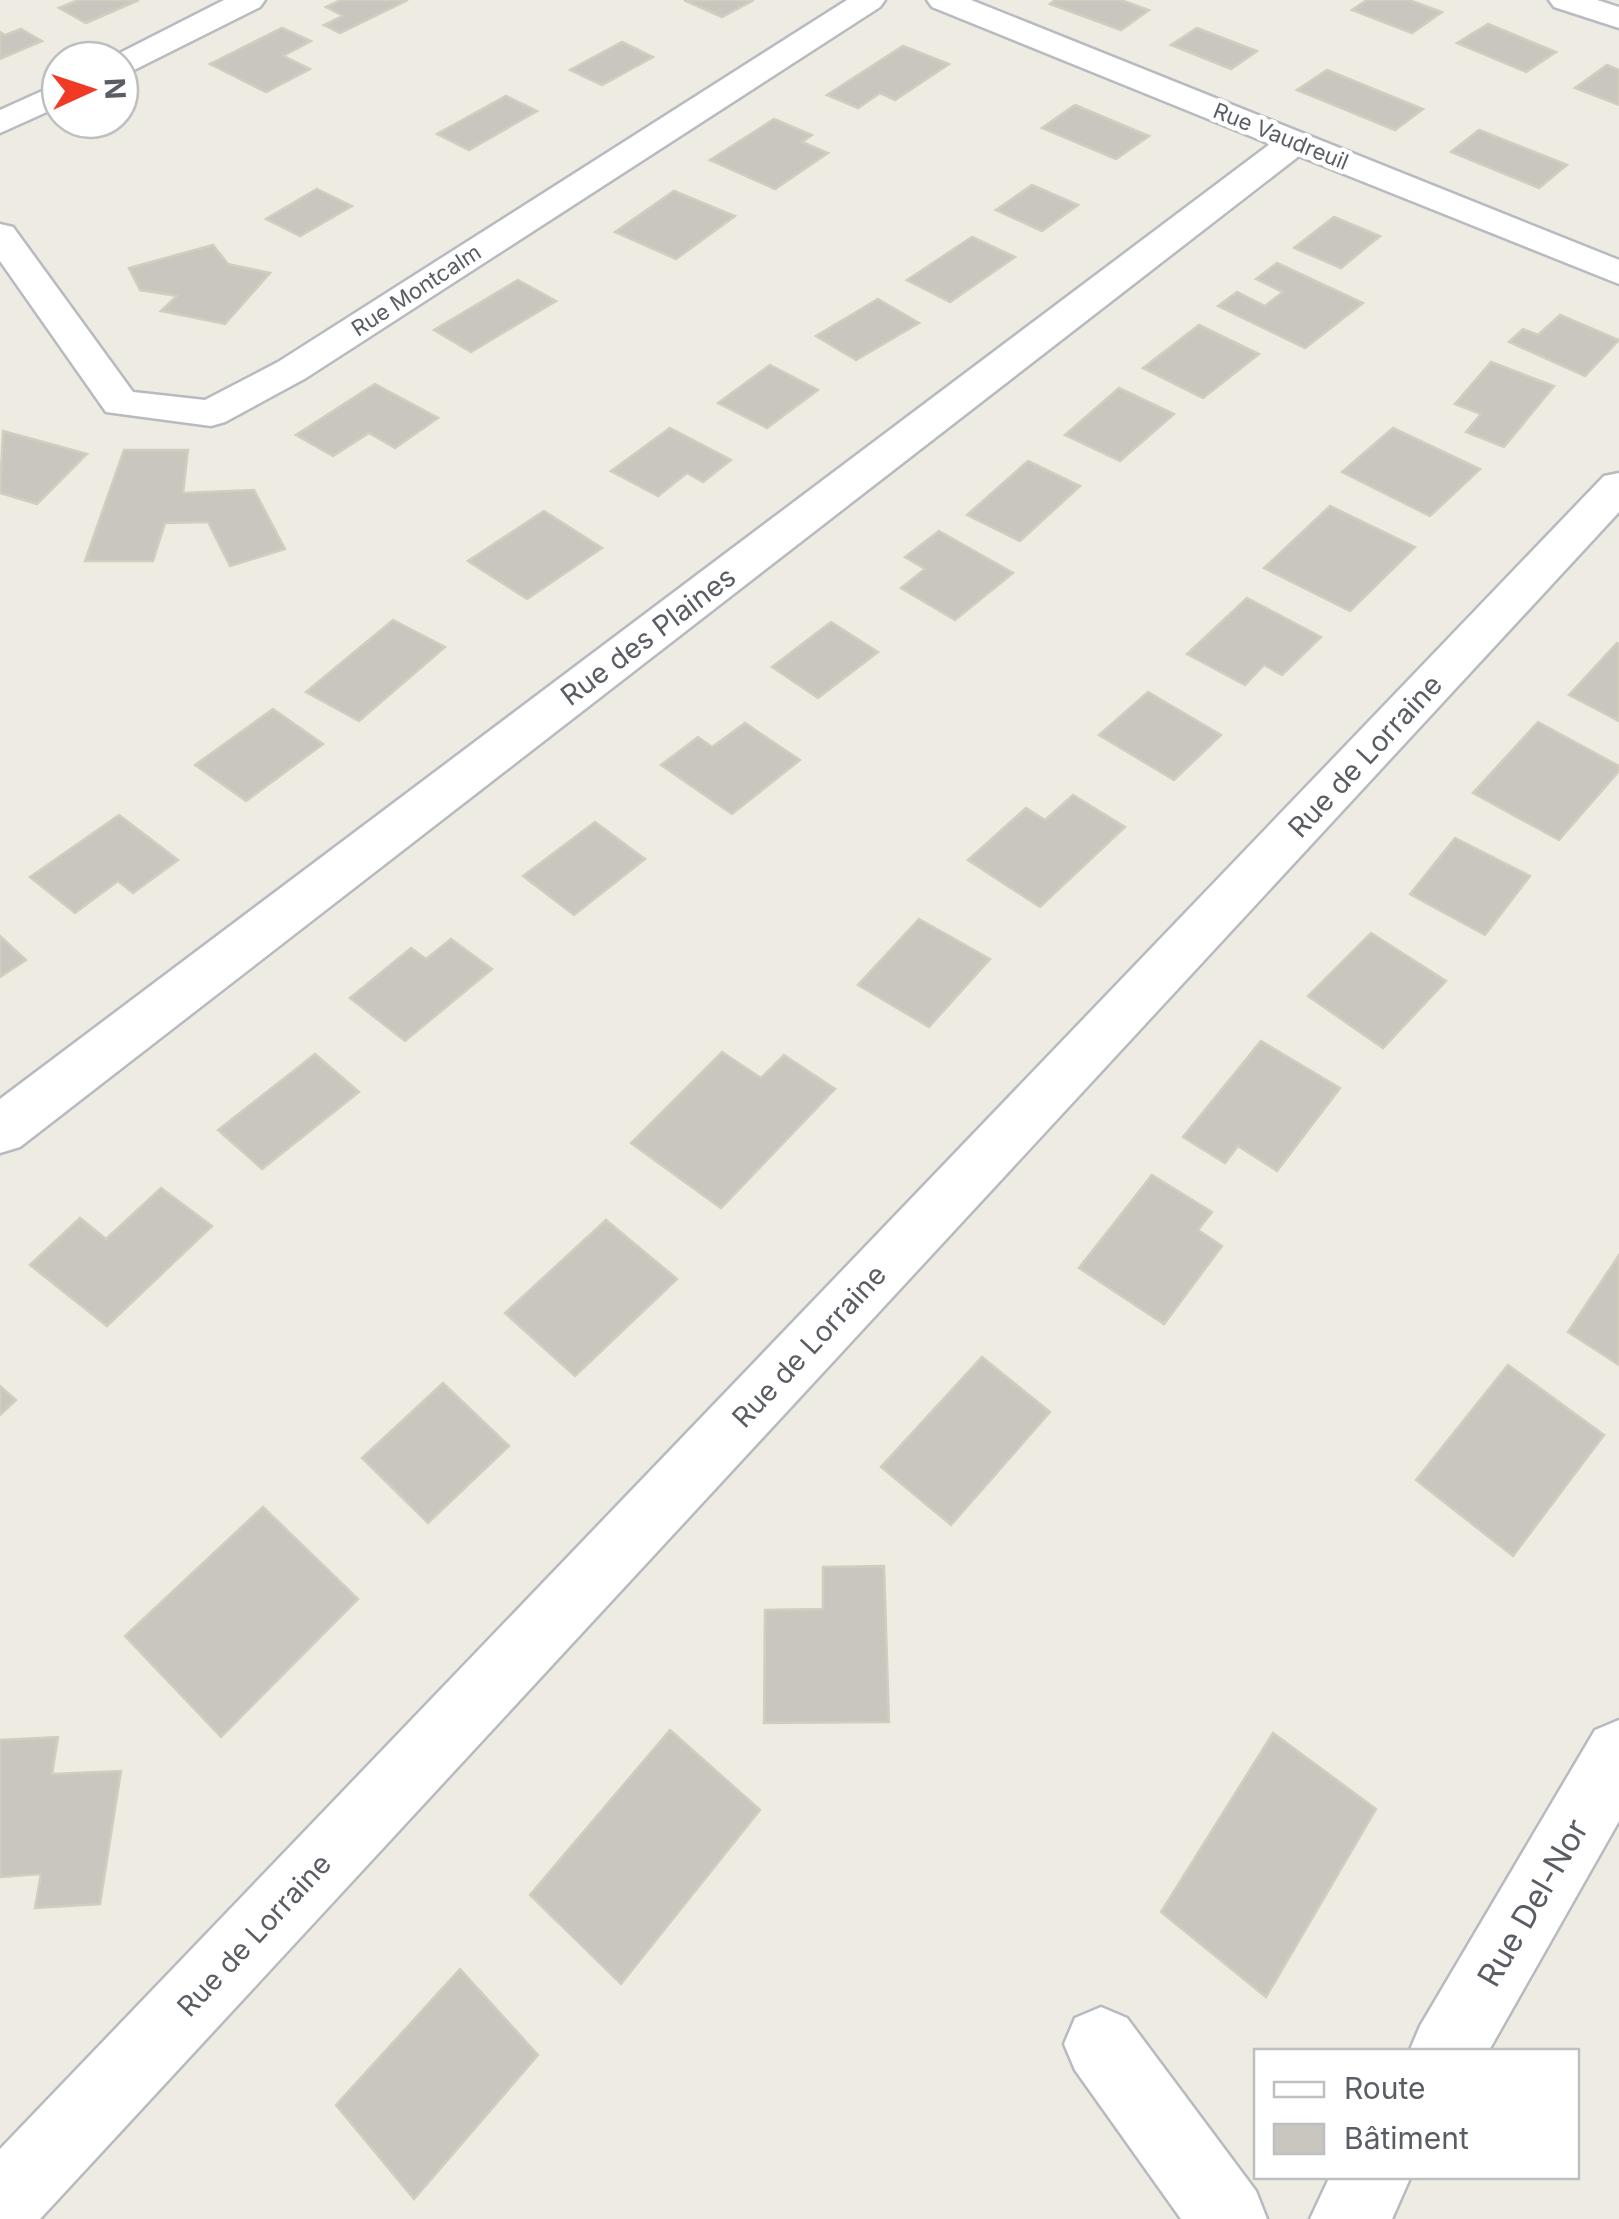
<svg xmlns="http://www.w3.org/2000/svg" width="1619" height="2219" viewBox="0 0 1619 2219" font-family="Inter,sans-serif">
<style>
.building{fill:#c9c6bf;stroke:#d3cdc0;stroke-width:2.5}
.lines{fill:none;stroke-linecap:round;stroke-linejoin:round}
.street-casing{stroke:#b7babf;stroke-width:5}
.secondary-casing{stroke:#b8bbc1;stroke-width:5}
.street{fill:#fff;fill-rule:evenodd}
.secondary{fill:#fff;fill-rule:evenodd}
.labels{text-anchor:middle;stroke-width:9;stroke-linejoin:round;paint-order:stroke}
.far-street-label{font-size:22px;fill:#5a5e64;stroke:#fff}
.street-label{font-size:28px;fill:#5a5e64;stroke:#fff}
.near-street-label{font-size:32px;fill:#5a5e64;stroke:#fff}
</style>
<rect width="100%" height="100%" fill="#eeece2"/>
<g class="building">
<polygon points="78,0 139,0 86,23 59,8"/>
<polygon points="341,0 408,0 340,33 324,25 343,16 326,7"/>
<polygon points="684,0 754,0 722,17"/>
<polygon points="1055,0 1121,0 1149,10 1121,30 1050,4"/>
<polygon points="1367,0 1409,0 1442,12 1412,33 1352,10"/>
<polygon points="1488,24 1556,52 1526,72 1457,43"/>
<polygon points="282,28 311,41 283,56 310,69 266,92 210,64"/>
<polygon points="1197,28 1257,51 1231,69 1171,45"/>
<polygon points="21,29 42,41 0,59 0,32 5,35"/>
<polygon points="622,42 653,57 602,85 570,70"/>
<polygon points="903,46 949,64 895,100 880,93 858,108 827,95"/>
<polygon points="1607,65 1619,70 1619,105 1575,88"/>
<polygon points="1327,70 1423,109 1395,130 1297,90"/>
<polygon points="506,96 537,111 469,150 437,134"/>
<polygon points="1075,105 1149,136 1116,159 1042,128"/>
<polygon points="774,119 812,135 802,142 828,153 775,189 710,160"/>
<polygon points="1479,130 1567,165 1539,188 1451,152"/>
<polygon points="1032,185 1078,205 1042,231 996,210"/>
<polygon points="317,189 352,206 300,236 266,219"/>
<polygon points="674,191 735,216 676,259 615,232"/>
<polygon points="1334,217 1380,236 1341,268 1294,248"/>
<polygon points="972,237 1015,257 950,302 907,280"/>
<polygon points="213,245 228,264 270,273 225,324 161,311 177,296 140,290 129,268"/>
<polygon points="1277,263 1363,303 1305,348 1218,306 1237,292 1265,306 1283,292 1256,279"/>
<polygon points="518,280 556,301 471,352 434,330"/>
<polygon points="878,299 919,323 856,360 816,336"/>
<polygon points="1560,315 1619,340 1585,376 1509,342 1523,329 1538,335"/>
<polygon points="1199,325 1259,354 1203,398 1143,368"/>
<polygon points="1491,362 1554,386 1504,447 1466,432 1481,414 1455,404"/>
<polygon points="770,365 818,390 767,428 718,403"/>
<polygon points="375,384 438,418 395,448 369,433 333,456 296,435"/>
<polygon points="1119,388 1174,414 1120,461 1065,435"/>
<polygon points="670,428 731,460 703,482 687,473 658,496 611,471"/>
<polygon points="1393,428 1480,469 1430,516 1342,472"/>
<polygon points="3,431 87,454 37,504 0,493"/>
<polygon points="124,450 188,450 183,493 254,490 285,549 230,566 208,522 165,523 153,561 85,561"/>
<polygon points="1028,461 1080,486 1020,541 967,515"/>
<polygon points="1330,506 1415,547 1350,611 1264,568"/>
<polygon points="544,511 602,548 527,599 468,561"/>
<polygon points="939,531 1013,573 955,620 901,588 925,569 905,557"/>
<polygon points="1247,598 1321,637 1282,675 1264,665 1245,685 1187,654"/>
<polygon points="393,620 445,647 359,721 306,692"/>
<polygon points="831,622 878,652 818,698 772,667"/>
<polygon points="1617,643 1619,644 1619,721 1569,695"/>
<polygon points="1148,692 1221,735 1174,780 1099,735"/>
<polygon points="273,709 323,744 246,801 195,765"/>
<polygon points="1538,722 1619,766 1619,771 1559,840 1473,793"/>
<polygon points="745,723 800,760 732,814 661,765 698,737 712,747"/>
<polygon points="1073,795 1125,827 1040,907 968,860 1026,808 1045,820"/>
<polygon points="119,815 178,860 133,893 118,881 75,913 30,877"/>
<polygon points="595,822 645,859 574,915 523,876"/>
<polygon points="1455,838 1530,876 1485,935 1410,894"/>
<polygon points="919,919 990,959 929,1027 858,985"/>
<polygon points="1371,933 1446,981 1383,1048 1308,996"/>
<polygon points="0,936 26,960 0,977"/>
<polygon points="451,939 492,969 405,1041 350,998 411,948 426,959"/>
<polygon points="1261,1041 1340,1088 1277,1171 1238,1146 1225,1163 1183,1137"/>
<polygon points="722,1052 761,1078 784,1055 835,1089 721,1208 631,1143"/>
<polygon points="315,1054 359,1092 262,1169 218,1130"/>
<polygon points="1152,1175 1212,1212 1198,1230 1222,1246 1164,1324 1079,1268"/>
<polygon points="161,1188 212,1226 107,1326 30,1265 80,1218 106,1239"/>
<polygon points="606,1220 677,1279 575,1376 505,1313"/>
<polygon points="1619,1255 1619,1365 1568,1332"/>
<polygon points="982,1357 1050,1412 951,1525 881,1467"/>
<polygon points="1508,1365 1604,1435 1513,1556 1416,1480"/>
<polygon points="443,1383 509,1446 428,1523 362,1458"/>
<polygon points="0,1386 16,1400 0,1415"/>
<polygon points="263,1507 358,1599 221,1737 125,1636"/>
<polygon points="884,1566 889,1722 764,1723 765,1610 823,1609 823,1567"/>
<polygon points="670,1730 760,1810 621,1984 530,1895"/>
<polygon points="1273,1733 1376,1809 1266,1997 1161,1912"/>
<polygon points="58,1737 52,1774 121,1771 100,1904 35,1908 41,1874 0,1877 0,1740"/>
<polygon points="460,1969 538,2055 414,2199 336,2105"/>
</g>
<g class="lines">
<defs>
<g id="street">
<polygon points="224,0 265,0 260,7 132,71 120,74 120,60 106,60"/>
<polygon points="847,0 885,0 880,7 306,378 225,422 211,426 106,412 0,261 0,224 13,227 133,392 205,400 278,362"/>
<polygon points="927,0 971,0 1619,260 1619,284 1299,156 20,1147 0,1153 0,1099 1270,144 932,7"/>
<polygon points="60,83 60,106 0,133 0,110"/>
<polygon points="1619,473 1619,512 40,2219 0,2219 0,2149 1604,476"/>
<polygon points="1619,1720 1619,1821 1488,2052 1409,2052 1420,2026 1595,1730"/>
<polygon points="1101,2007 1127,2018 1256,2191 1267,2219 1181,2219 1075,2070 1064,2044 1075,2018"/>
<polygon points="1330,2176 1411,2176 1392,2219 1310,2219"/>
</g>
<polygon id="secondary" points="1549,0 1597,0 1619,7 1619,28 1554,7"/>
</defs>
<use href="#street" class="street-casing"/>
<use href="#secondary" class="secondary-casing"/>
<use href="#street" class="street"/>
<use href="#secondary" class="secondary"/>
</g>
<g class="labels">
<g class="far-street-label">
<text transform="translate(1281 136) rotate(22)" y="8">Rue Vaudreuil</text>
<text transform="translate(416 290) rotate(-33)" y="8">Rue Montcalm</text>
</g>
<g class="street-label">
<text transform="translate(648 636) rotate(-37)" y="10">Rue des Plaines</text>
<text transform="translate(1365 756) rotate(-47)" y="10">Rue de Lorraine</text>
<text transform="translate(809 1346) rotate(-47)" y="10">Rue de Lorraine</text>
<text transform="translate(254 1935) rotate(-47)" y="10">Rue de Lorraine</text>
</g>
<g class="near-street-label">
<text transform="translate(1533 1903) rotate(-60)" y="11">Rue Del-Nor</text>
</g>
</g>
<rect x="1254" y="2049" width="325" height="130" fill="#ffffff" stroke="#bdbfc1" stroke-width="2.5"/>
<rect x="1274" y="2082" width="50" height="15" fill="#ffffff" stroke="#bdbfc1" stroke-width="2.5"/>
<text x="1344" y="2099" font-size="30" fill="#5a5e64">Route</text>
<rect x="1274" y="2124" width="50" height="30" fill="#c9c6bf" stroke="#bdbfc1" stroke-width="2.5"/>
<text x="1344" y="2149" font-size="30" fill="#5a5e64">Bâtiment</text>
<g transform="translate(90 90) rotate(87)"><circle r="48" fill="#ffffff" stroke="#bdbfc1" stroke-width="2.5"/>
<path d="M0-8L18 38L0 25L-18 38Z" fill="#f03a26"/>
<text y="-15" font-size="28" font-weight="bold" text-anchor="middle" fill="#5a5e64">N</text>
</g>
</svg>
